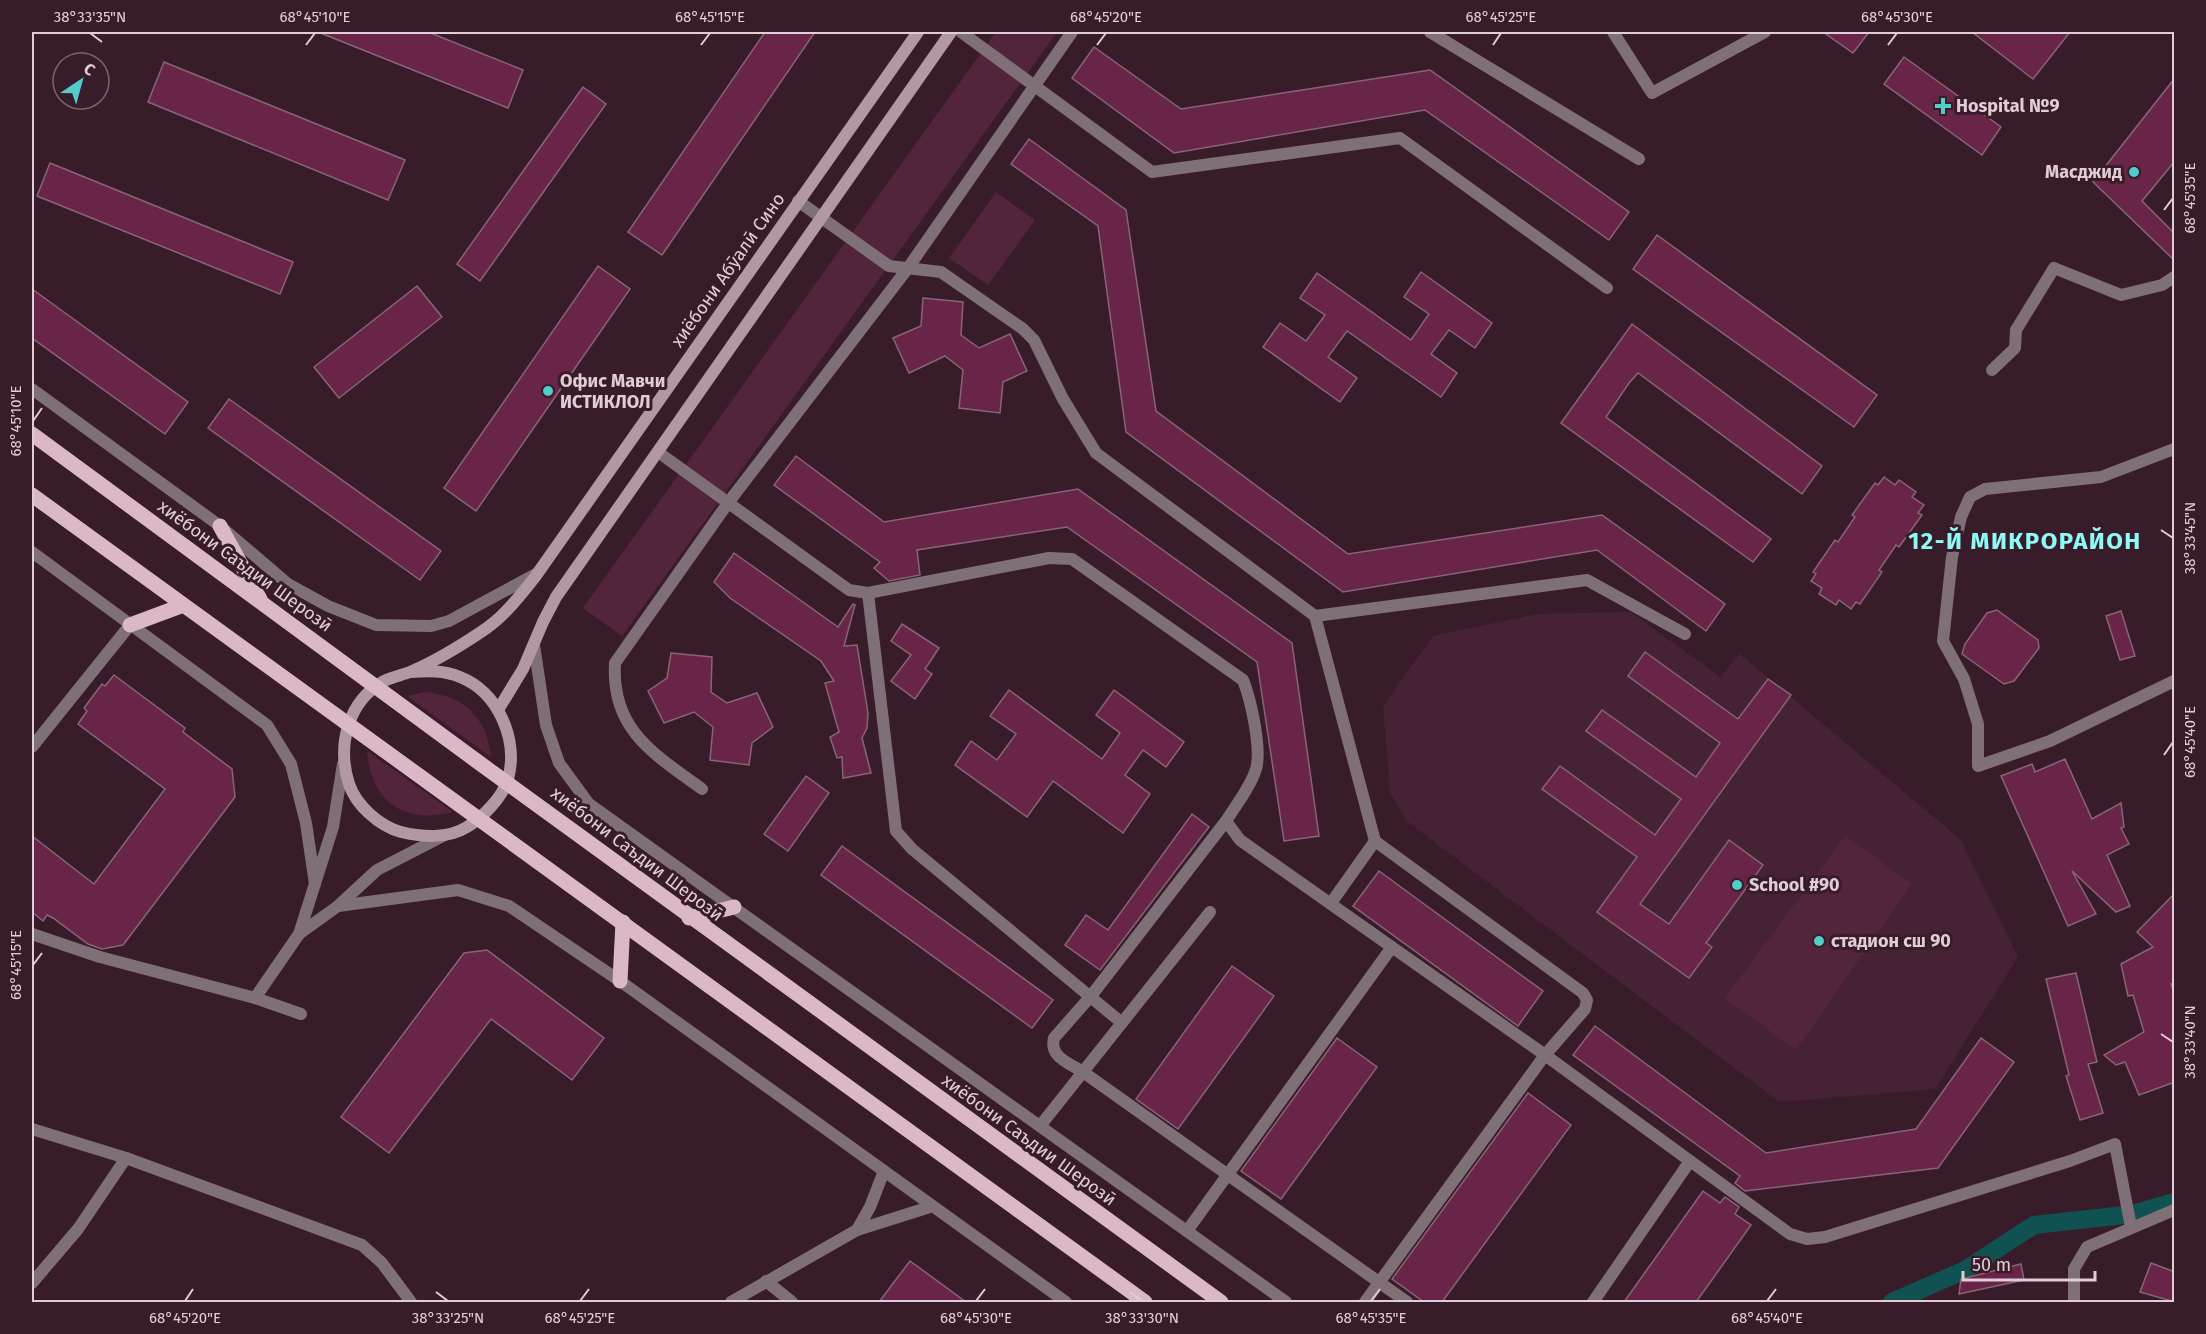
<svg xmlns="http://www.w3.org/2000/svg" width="2206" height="1334" viewBox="0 0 2206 1334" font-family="'Fira Sans',sans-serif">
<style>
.built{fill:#462334}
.grass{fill:#52253b}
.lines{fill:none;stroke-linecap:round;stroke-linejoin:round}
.canal{stroke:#105251;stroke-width:18}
.building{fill:#682547;stroke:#876574;stroke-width:1.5}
.minor{stroke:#7f6f76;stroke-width:12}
.secondary{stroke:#b298a3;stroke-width:12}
.primary{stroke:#dab8c6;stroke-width:15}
.ticks{fill:none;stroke:#e1cdd5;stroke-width:2}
.poi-dot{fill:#53cdca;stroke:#381c29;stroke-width:2}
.labels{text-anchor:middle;stroke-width:6;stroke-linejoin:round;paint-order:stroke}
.poi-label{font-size:18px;font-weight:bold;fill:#e1cdd5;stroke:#381c29;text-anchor:start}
.street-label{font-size:18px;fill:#e1cdd5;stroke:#381c29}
.district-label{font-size:24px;font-weight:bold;letter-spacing:1.5px;fill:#8efaf6;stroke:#381c29}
.neatline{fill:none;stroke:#e1cdd5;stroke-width:2}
.ticks-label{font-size:15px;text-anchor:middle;fill:#e1cdd5}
</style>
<rect width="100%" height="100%" fill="#381c29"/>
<polygon class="built" points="1631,612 1720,677 1740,654 1961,840 2018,957 1935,1089 1779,1102 1408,822 1390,793 1383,706 1433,636 1536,614"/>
<g class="grass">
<polygon points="996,32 1057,32 622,636 583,608"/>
<polygon points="996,192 1035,220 988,285 949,258"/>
<path d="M 424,692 C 464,695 487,718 491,757 L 407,696 Z"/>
<path d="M 367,751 L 453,812 C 403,825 371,801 367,751 Z"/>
<polygon points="1845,836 1912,884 1796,1050 1725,998"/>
</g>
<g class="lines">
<polyline class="canal" points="1892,1302 1965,1270 2034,1225 2133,1214 2174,1202"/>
</g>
<g class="building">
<polygon points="318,32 428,32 523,70 508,108"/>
<polygon points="765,32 815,32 662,255 628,232"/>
<polygon points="1823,32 1869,32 1853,53"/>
<polygon points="1972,32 2070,32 2033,79"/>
<polygon points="1094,47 1181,109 1430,70 1629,212 1609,240 1425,110 1174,153 1072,78"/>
<polygon points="1904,57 2001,127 1982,155 1884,84"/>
<polygon points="164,62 405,160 388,200 148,102"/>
<polygon points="2175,78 2175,161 2142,201 2175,234 2175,261 2093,182"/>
<polygon points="583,87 606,104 480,281 457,264"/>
<polygon points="1029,139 1126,210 1156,411 1348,554 1602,515 1725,604 1706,631 1597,550 1343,592 1126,432 1098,226 1011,164"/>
<polygon points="50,163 293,262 280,294 37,196"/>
<polygon points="1657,235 1877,395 1854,427 1633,269"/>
<polygon points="598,266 630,289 476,511 444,488"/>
<polygon points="1421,272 1492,323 1475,348 1449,330 1431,354 1457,373 1441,397 1347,331 1328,357 1357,378 1340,402 1263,347 1280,323 1306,341 1325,315 1300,298 1317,273 1411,340 1429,314 1404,297"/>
<polygon points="417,286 442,317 339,398 314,367"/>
<polygon points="32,289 188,402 165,434 32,338"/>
<polygon points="923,298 963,302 961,335 979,348 1010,334 1027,371 1003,382 1000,413 959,408 963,370 945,356 909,373 893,338 921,326"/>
<polygon points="1632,324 1822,466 1802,494 1638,373 1629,383 1606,417 1771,539 1753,562 1561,423"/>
<polygon points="229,399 441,551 420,580 208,428"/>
<polygon points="796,456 884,522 1078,489 1292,643 1319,836 1284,841 1257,662 1067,527 917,550 920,575 889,581 874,568 880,562 774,485"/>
<polygon points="1884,477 1895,485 1899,480 1916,492 1912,497 1924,505 1918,513 1922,515 1899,547 1896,545 1879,570 1882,572 1860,604 1856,602 1851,609 1839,600 1836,605 1819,594 1822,588 1811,581 1816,574 1813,572 1835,540 1838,542 1855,517 1852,515 1875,483 1878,485"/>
<polygon points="734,553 838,627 853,604 855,605 844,646 857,645 868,713 867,728 862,738 871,773 843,778 842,757 837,758 830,737 839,732 825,683 834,681 821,661 730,598 714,582"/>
<polygon points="1997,610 2038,640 2039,648 2014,681 2004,684 1962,654 1965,644 1987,613"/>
<polygon points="2121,611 2135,656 2120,660 2106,616"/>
<polygon points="902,624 939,648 925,669 932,674 915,699 891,681 911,655 891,641"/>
<polygon points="1645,652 1738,719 1768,679 1791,695 1640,904 1669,924 1729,840 1763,865 1706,943 1712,947 1689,978 1597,912 1637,857 1542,789 1560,766 1655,835 1681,799 1586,731 1602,710 1696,777 1720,743 1628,676"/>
<polygon points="671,653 712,657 711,692 727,703 757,693 773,727 752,743 749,765 710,760 713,727 694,712 664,723 648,691 667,678"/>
<polygon points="114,675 185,728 183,732 232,769 235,797 123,945 102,949 88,944 53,918 47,915 43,921 32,912 32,836 94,884 165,789 78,724 87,711 84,708 102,684 105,686"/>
<polygon points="1009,690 1102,759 1120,733 1096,715 1114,690 1184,742 1166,767 1143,750 1125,775 1150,794 1123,833 1053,781 1027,817 955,765 971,741 997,760 1016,734 990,716"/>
<polygon points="2065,759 2092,819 2121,803 2124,827 2121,828 2129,844 2107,855 2130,906 2116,912 2072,871 2096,914 2068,926 2001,776 2032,764 2035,772"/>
<polygon points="806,776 829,793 788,851 764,834"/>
<polygon points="1192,814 1209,827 1100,970 1065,945 1086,915 1108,930"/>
<polygon points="842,846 1053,1000 1032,1028 821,875"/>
<polygon points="1379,871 1543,991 1518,1026 1353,906"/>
<polygon points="2175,893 2175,982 2171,984 2175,996 2175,1082 2139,1095 2125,1062 2116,1065 2104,1055 2144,1032 2133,995 2128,996 2121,964 2153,947 2137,932"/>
<polygon points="487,950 604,1038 572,1080 491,1019 389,1153 341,1117 464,953"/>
<polygon points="1232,966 1274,996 1178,1129 1136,1099"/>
<polygon points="2076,973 2097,1062 2088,1064 2103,1113 2080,1120 2066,1076 2069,1075 2046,979"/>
<polygon points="1595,1026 1766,1153 1916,1129 1981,1038 2014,1062 1938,1168 1745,1191 1735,1183 1740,1176 1573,1055"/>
<polygon points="1337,1038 1377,1067 1281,1199 1241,1171"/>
<polygon points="1528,1093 1571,1125 1442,1302 1424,1302 1392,1279"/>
<polygon points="1703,1191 1720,1203 1725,1197 1739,1207 1735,1214 1751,1225 1714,1277 1696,1302 1624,1302"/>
<polygon points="910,1261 966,1302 879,1302"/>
<polygon points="2151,1263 2175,1272 2175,1302 2140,1292"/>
<polygon points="2021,1264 2024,1280 1959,1294 1961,1279"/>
</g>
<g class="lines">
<g class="minor">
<polyline points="961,32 1152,172 1400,138 1607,288"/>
<polyline points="1430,32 1639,159"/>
<polyline points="1613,32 1652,93 1765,32"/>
<polyline points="798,201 889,266 941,272 1023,329 1034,340 1063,399 1096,453 1315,616 1587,580 1685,634"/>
<polyline points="1992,370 2015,348 2016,330 2054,268 2121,295 2162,285 2174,277"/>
<polyline points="32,389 220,526 288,584 328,606 376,625 431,626 449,621 536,574"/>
<polyline points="2174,449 2101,477 1985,489 1970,497 1961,517 1952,557 1943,641 1964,679 1978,724 1978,766 2050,741 2174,681"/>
<path d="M 658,452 L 849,590 L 868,593 L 1049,558 L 1072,559 L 1243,680 C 1251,700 1263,753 1255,772 C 1249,789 1236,805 1226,821 L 1240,840 L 1545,1055 L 1790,1234 L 1807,1239 L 1825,1237 L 2070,1161 L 2115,1144 L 2131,1227"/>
<polyline points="32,552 267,725 291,764 306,823 315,884"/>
<polyline points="868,593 896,831 912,849 1122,1023"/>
<polyline points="1315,616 1375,841 1331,903"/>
<polyline points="534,645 546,725 559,763 589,804 1286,1302"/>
<polyline points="32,747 130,625"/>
<path d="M 702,789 C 654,754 611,730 615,663 L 728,503 L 908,268 L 1072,32"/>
<path d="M 1226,821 L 1091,996 L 1054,1038 C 1049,1057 1069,1063 1083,1072 L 1407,1302"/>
<polyline points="338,906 458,890 509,906 620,981 1066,1302"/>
<polyline points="32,934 100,957 255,998 299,934 333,827 343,764"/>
<polyline points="299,934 338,906 377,870 443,836"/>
<polyline points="255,998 301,1014"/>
<polyline points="1040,1126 1210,912"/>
<polyline points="32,1129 126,1158 362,1245 382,1263 411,1302"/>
<polyline points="857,1230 870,1207 884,1171"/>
<polyline points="1187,1231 1392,947"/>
<polyline points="766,1281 792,1302"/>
<polyline points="32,1283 78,1229 126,1158"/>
<polyline points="731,1302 857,1230 930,1207"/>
<polyline points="1365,1302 1545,1055 1585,1009 1587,1000 1583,993 1375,841"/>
<polyline points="1593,1302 1690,1161"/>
<polyline points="2074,1302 2074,1269 2087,1247 2174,1210"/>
</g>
<g class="secondary">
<path d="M 411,672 C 427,671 444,670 460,677 C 498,692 519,740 508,779 C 502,798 483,817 467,827 C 448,839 421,837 401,832 C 379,826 356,805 349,784 C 337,746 347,702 384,681 C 392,677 402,675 410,672 C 434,662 460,646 481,632 C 504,617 518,598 535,577 L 918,32"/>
<polyline points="498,710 523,669 543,622 556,597 951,32"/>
</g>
<g class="primary">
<path d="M 32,434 C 427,725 823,1016 1221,1302"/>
<polyline points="32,495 1145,1302"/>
<polyline points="220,526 260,599"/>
<polyline points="130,625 181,606"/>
<polyline points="689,918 734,907"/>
<polyline points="620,981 623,922"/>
</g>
</g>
<path class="ticks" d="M 90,33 L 102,42M 306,45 L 315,33M 701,45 L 710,33M 1097,45 L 1106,33M 1493,45 L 1501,33M 1888,45 L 1897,33M 2164,210 L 2173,198M 33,421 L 42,408M 2161,530 L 2173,538M 2164,755 L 2173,742M 33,965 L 42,953M 2161,1034 L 2173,1042M 436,1292 L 448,1301M 1130,1292 L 1142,1301M 185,1301 L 193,1289M 580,1301 L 589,1289M 976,1301 L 985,1289M 1371,1301 L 1380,1289M 1767,1301 L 1776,1289"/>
<g class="poi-dot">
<path d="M1940 97h6v6h6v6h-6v6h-6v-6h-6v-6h6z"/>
<circle cx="2134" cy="172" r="6"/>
<circle cx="548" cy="391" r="6"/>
<circle cx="1737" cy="885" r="6"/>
<circle cx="1819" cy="941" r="6"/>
</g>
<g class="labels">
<g class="poi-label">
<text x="1956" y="112">Hospital №9</text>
<text x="2122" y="178" text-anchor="end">Масджид</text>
<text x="560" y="387">Офис Мавчи<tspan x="560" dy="21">ИСТИКЛОЛ</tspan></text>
<text x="1749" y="891">School #90</text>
<text x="1831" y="947">стадион сш 90</text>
</g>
<g class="street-label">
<text transform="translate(728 270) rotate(-55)" y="6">хиёбони Абӯалӣ Сино</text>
<text transform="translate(245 566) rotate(36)" y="6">хиёбони Саъдии Шерозӣ</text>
<text transform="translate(637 854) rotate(37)" y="6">хиёбони Саъдии Шерозӣ</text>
<text transform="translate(1029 1140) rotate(36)" y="6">хиёбони Саъдии Шерозӣ</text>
</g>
<g class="district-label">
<text x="2025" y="549">12-Й МИКРОРАЙОН</text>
</g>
</g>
<rect width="2206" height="1334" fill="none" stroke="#381c29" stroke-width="66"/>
<g transform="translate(81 81) rotate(36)"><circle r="28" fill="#381c29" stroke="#7c636e" stroke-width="1.5"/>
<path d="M0-4.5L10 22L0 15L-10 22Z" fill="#53cdca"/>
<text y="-9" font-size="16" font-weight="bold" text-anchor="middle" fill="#e1cdd5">С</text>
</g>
<path d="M1963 1271v9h132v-9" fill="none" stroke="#e1cdd5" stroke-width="3"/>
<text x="1972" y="1271" font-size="18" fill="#e1cdd5" stroke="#381c29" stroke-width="4.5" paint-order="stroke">50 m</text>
<rect x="33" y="33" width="2140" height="1268" class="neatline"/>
<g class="ticks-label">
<text x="90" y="22">38°33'35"N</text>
<text x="315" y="22">68°45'10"E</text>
<text x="710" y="22">68°45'15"E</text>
<text x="1106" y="22">68°45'20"E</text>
<text x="1501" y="22">68°45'25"E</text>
<text x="1897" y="22">68°45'30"E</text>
<text transform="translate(2190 198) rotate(-90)" y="5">68°45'35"E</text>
<text transform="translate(16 421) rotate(-90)" y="5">68°45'10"E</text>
<text transform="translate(2190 538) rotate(-90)" y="5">38°33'45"N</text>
<text transform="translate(2190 742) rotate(-90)" y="5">68°45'40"E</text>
<text transform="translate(16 965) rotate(-90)" y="5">68°45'15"E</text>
<text transform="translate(2190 1042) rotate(-90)" y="5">38°33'40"N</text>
<text x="185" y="1323">68°45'20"E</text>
<text x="448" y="1323">38°33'25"N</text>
<text x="580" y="1323">68°45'25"E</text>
<text x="976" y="1323">68°45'30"E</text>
<text x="1142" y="1323">38°33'30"N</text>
<text x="1371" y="1323">68°45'35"E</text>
<text x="1767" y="1323">68°45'40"E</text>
</g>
</svg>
